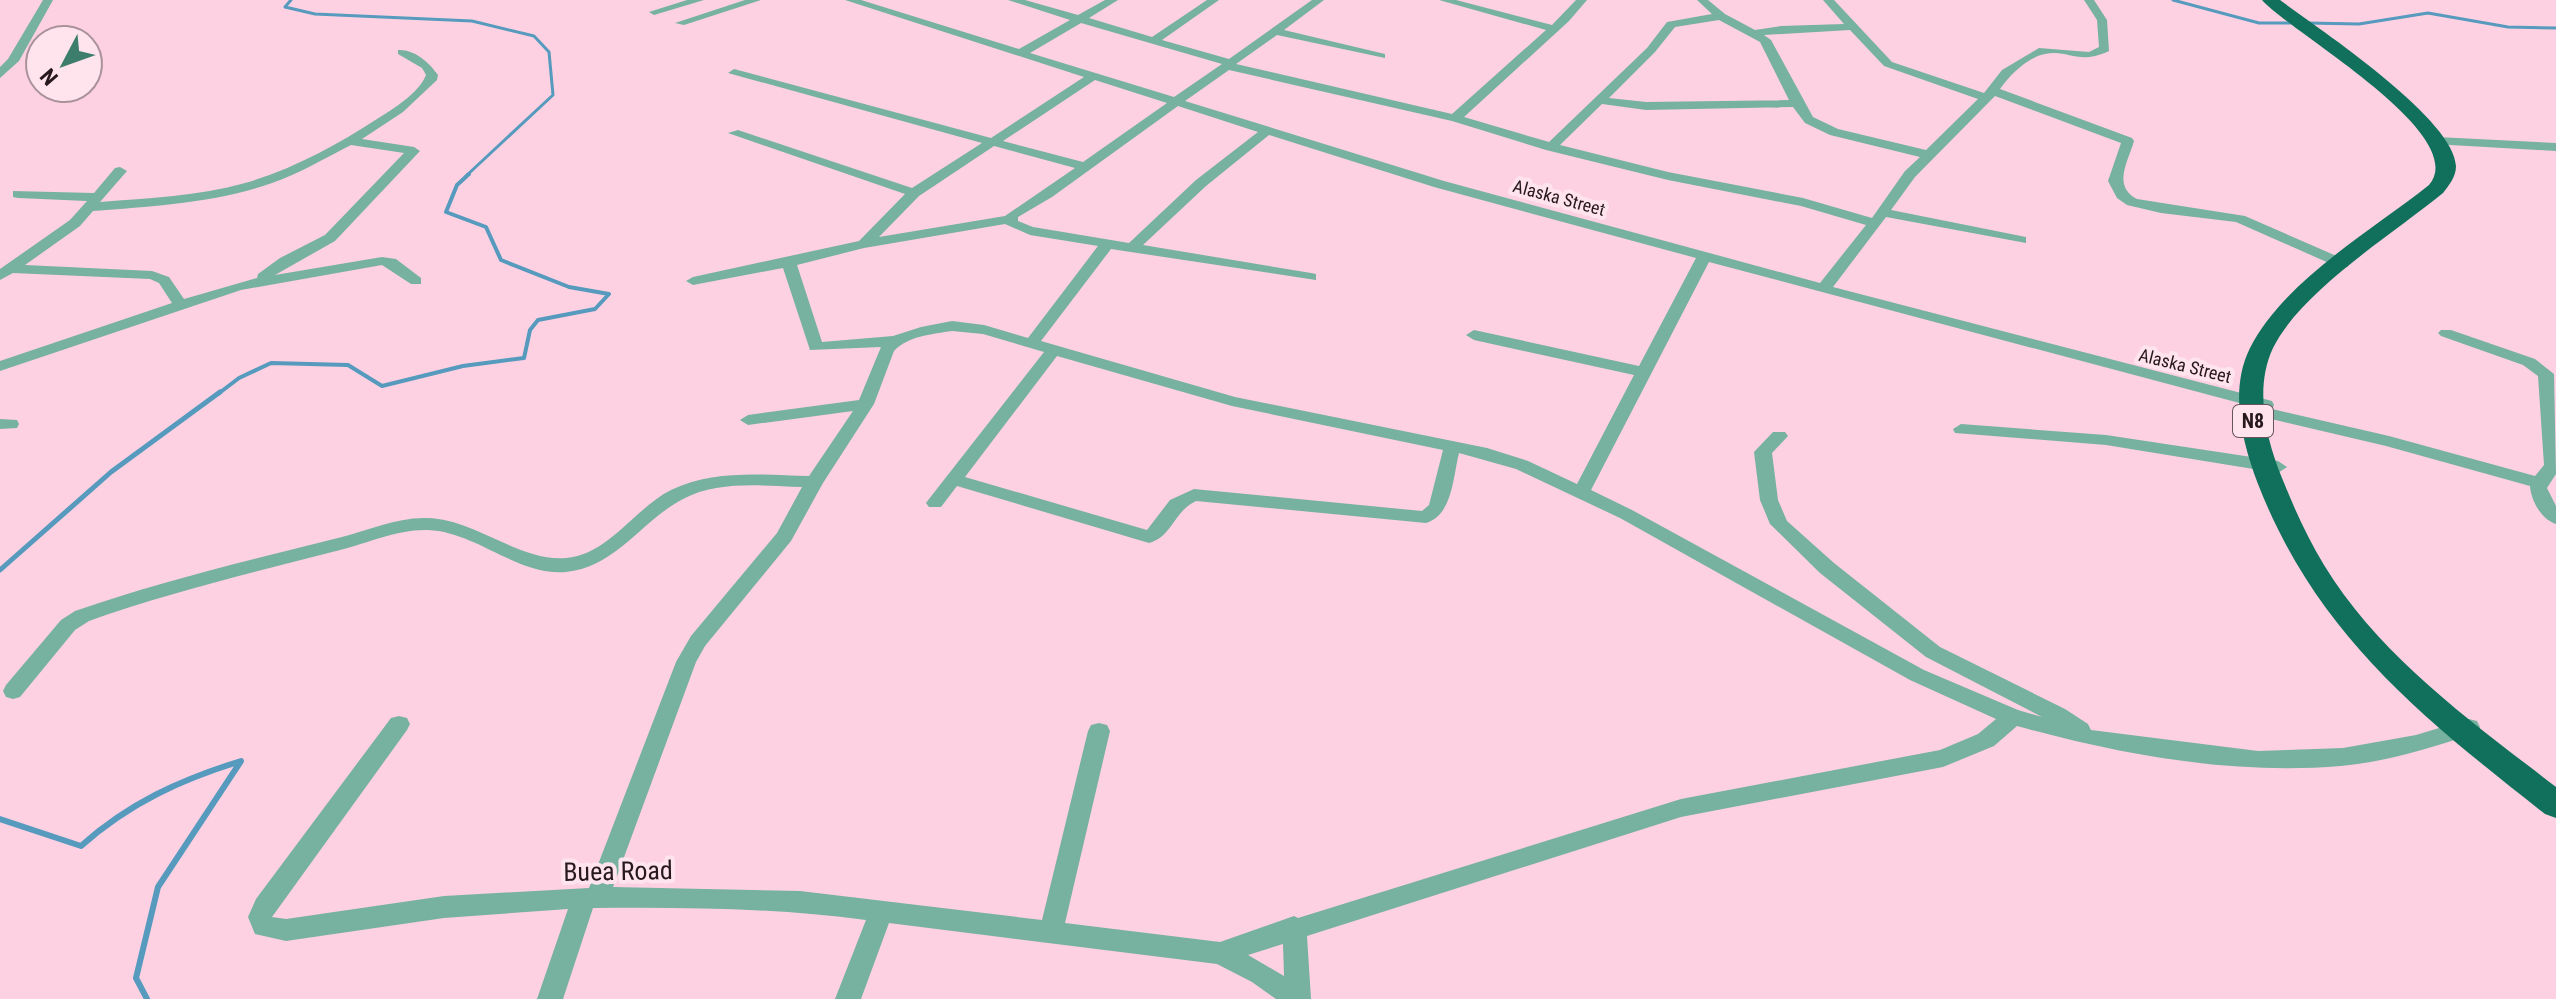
<svg xmlns="http://www.w3.org/2000/svg" width="2556" height="999" viewBox="0 0 2556 999" font-family="'Roboto Condensed',sans-serif">
<style>
.lines{fill:none;stroke-linecap:round;stroke-linejoin:round}
.stream-far3{stroke:#569abe;stroke-width:3}
.stream-far2{stroke:#569abe;stroke-width:4}
.stream-far1{stroke:#569abe;stroke-width:5}
.stream{stroke:#569abe;stroke-width:6}
.minor{fill:#77b1a0;fill-rule:evenodd}
.highway{fill:#11705b;fill-rule:evenodd}
.labels{text-anchor:middle;stroke-width:8;stroke-linejoin:round;paint-order:stroke}
.far-street-label{font-size:18px;fill:#27181e;stroke:#ffe4ee}
.shield{fill:#ffe4ee;stroke:#68555c;stroke-width:2}
.shield-label{font-size:20px;font-weight:bold;fill:#27181e}
.near-street-label{font-size:26px;fill:#27181e;stroke:#ffe4ee}
</style>
<rect width="100%" height="100%" fill="#fdd1e2"/>
<g class="lines">
<g class="stream-far3">
<polyline points="291,0 285,7 315,14 472,21 534,36 549,52 553,95 466,176"/>
<polyline points="2173,0 2259,23 2293,23"/>
<polyline points="2307,23 2359,24 2428,13 2508,27 2556,28"/>
</g>
<polyline class="stream-far2" points="218,394 239,378 271,363 348,365 382,386 463,366 524,358 530,330 538,320 595,309 609,294 569,287 501,260 486,227 446,212 457,185 469,174"/>
<polyline class="stream-far1" points="0,570 111,472 220,392"/>
<path class="stream" d="M 0,819 L 81,846 C 129,803 180,780 241,761 L 158,887 L 136,978 L 147,999"/>
<g class="minor">
<polygon points="43,0 53,0 19,61 0,78 0,67 8,59"/>
<polygon points="687,0 704,0 654,15 649,12"/>
<polygon points="745,0 761,0 684,25 675,23"/>
<path d="M 845,0 L 861,0 L 1019,49 L 1070,20 L 1008,0 L 1025,0 L 1078,15 L 1105,0 L 1118,0 L 1089,18 L 1152,37 L 1207,0 L 1219,0 L 1162,40 L 1229,59 L 1312,0 L 1324,0 L 1284,30 L 1385,54 L 1385,58 L 1277,35 L 1236,64 L 1452,114 L 1546,30 L 1439,0 L 1456,0 L 1552,25 L 1576,0 L 1587,0 L 1569,21 L 1464,117 L 1549,142 L 1647,48 L 1667,22 L 1712,14 L 1697,0 L 1708,0 L 1725,14 L 1755,30 L 1781,26 L 1844,24 L 1823,0 L 1834,0 L 1892,62 L 1984,93 L 2002,70 L 2039,48 L 2089,52 L 2099,47 L 2097,20 L 2084,0 L 2094,0 L 2107,20 L 2109,51 C 2077,66 2070,49 2045,54 C 2028,57 2009,76 2000,89 L 2132,138 L 2134,141 C 2128,162 2112,186 2137,199 L 2245,216 L 2348,261 L 2348,267 L 2338,267 L 2236,222 L 2161,213 L 2127,205 L 2117,198 L 2108,181 L 2121,143 L 1995,96 L 1915,177 L 1891,210 L 2026,237 L 2026,243 L 1886,217 L 1833,287 L 2272,401 L 2274,405 L 2272,409 L 2389,436 L 2535,476 L 2544,465 L 2538,376 L 2523,365 L 2441,336 L 2438,333 L 2441,330 L 2451,330 L 2535,359 L 2554,374 L 2556,474 L 2547,488 L 2556,506 L 2556,524 C 2542,520 2531,501 2530,486 L 2386,446 L 2246,413 L 2244,409 L 2247,405 L 1709,262 L 1591,490 L 1632,510 L 1924,670 L 2018,710 L 2042,717 L 1926,657 L 1820,573 L 1770,524 L 1760,500 L 1754,452 L 1773,432 L 1785,432 L 1788,436 L 1772,453 L 1778,500 L 1787,521 L 1834,563 L 1940,647 L 2065,709 L 2088,724 L 2091,730 L 2258,751 L 2343,748 L 2416,735 L 2469,719 L 2477,721 L 2480,727 L 2477,733 C 2432,747 2387,762 2341,766 C 2232,775 2121,755 2017,726 L 1994,746 L 1943,767 L 1681,817 L 1307,936 L 1311,999 L 1276,999 L 1252,982 L 1217,964 L 889,923 L 861,999 L 835,999 L 866,920 C 775,908 684,907 593,908 L 563,999 L 537,999 L 568,909 L 444,918 L 286,941 L 255,934 L 248,917 L 256,899 L 391,718 L 399,716 L 407,718 L 410,724 L 407,730 L 272,917 L 286,919 L 444,896 L 589,888 L 676,662 L 691,636 L 777,533 L 802,487 C 763,486 719,480 683,499 C 641,521 616,567 566,572 C 517,576 477,532 428,530 C 398,529 368,543 340,550 C 255,572 171,592 89,621 L 75,630 L 20,697 L 13,699 L 6,697 L 3,691 L 6,685 L 61,620 L 75,611 C 162,581 250,560 338,538 C 367,531 397,517 427,518 C 476,519 519,562 566,558 C 608,555 635,508 671,490 C 714,469 763,475 809,476 L 853,411 L 748,425 L 740,420 L 748,415 L 859,400 L 881,347 L 810,350 L 783,268 L 693,285 L 686,281 L 693,277 L 859,241 L 905,194 L 728,133 L 738,130 L 912,188 L 982,143 L 728,73 L 734,69 L 991,138 L 1084,77 ZM 1719,20 L 1760,42 L 1789,100 L 1646,102 L 1609,98 L 1655,52 L 1675,27 ZM 1081,23 L 1222,64 L 1174,97 L 1030,53 ZM 1850,30 L 1884,66 L 1978,99 L 1926,150 L 1838,129 L 1813,117 L 1771,40 L 1764,35 ZM 1229,70 L 1452,121 L 1546,150 L 1668,180 L 1801,206 L 1866,225 L 1820,283 L 1444,181 L 1185,101 ZM 1095,80 L 1167,103 L 1083,162 L 1003,141 ZM 1602,104 L 1646,110 L 1793,107 L 1805,123 L 1830,135 L 1920,157 L 1905,171 L 1872,218 L 1803,198 L 1668,172 L 1560,145 ZM 1178,106 L 1258,132 L 1196,180 L 1129,243 L 1033,227 L 1018,221 L 1018,217 L 1052,197 ZM 1269,135 L 1434,187 L 1696,258 L 1639,366 L 1474,330 L 1466,335 L 1474,340 L 1634,375 L 1577,484 L 1528,461 L 1487,448 L 1235,397 L 1041,341 L 1111,249 L 1316,280 L 1316,274 L 1311,273 L 1143,245 L 1206,186 ZM 994,146 L 1075,168 L 1005,216 L 879,237 L 919,196 ZM 1005,224 L 1030,235 L 1098,246 L 1028,338 L 984,325 L 952,321 L 921,327 L 893,336 L 822,342 L 797,265 L 864,248 ZM 952,331 L 983,334 L 1044,352 L 929,499 L 926,503 L 929,507 L 941,507 L 957,486 L 1149,543 C 1172,537 1174,511 1196,501 L 1426,523 C 1453,515 1453,476 1459,453 L 1516,469 L 1620,518 L 1910,680 L 1996,719 L 1978,734 L 1940,750 L 1681,799 L 1298,918 L 1294,916 L 1220,942 L 1065,923 L 1110,731 L 1107,725 L 1099,723 L 1091,725 L 1088,731 L 1042,920 L 800,891 L 613,887 L 696,662 L 705,646 L 791,541 L 823,483 L 874,404 L 894,351 C 908,336 933,334 952,331 ZM 1057,356 L 1232,406 L 1443,450 L 1429,505 L 1422,511 L 1194,489 L 1170,500 L 1147,530 L 965,477 ZM 1283,944 L 1284,976 L 1248,955 Z"/>
<path d="M 398,50 C 414,49 429,62 438,75 L 437,80 L 403,112 L 362,139 L 414,147 L 420,151 L 335,241 L 275,275 L 382,257 L 396,259 L 421,278 L 421,284 L 411,284 L 382,265 L 241,290 L 0,371 L 0,361 L 172,303 L 159,283 L 150,279 L 13,273 L 0,280 L 0,269 L 70,220 L 87,201 L 18,198 L 13,197 L 13,191 L 94,193 L 115,168 L 120,167 L 127,171 L 100,202 C 149,198 198,196 245,183 C 291,170 337,145 377,119 C 393,109 419,93 426,75 L 422,68 L 398,54 ZM 351,145 L 404,153 L 325,235 L 280,258 L 258,274 L 257,278 L 184,299 L 169,277 L 152,271 L 25,265 L 80,226 L 93,211 C 153,206 215,203 272,183 C 299,174 325,158 351,145 Z"/>
<polygon points="2437,137 2556,143 2556,151 2433,144 2433,138"/>
<polygon points="0,419 17,420 19,424 17,428 0,429"/>
<polygon points="1961,424 2106,435 2278,461 2287,467 2278,473 2106,445 1955,433 1953,429"/>
</g>
<path class="highway" d="M 2262,0 L 2280,0 C 2319,29 2454,118 2456,166 C 2456,177 2449,185 2443,193 C 2393,234 2301,291 2273,348 C 2254,388 2266,439 2282,478 C 2294,508 2307,537 2324,565 C 2380,657 2472,722 2556,787 L 2556,818 L 2545,814 C 2422,717 2317,635 2258,484 C 2242,442 2229,390 2250,348 C 2284,281 2371,231 2429,185 C 2472,134 2290,32 2262,0 Z"/>
</g>
<g class="labels">
<g class="far-street-label">
<text transform="translate(1559 198) rotate(15)" y="6">Alaska Street</text>
<text transform="translate(2185 366) rotate(14)" y="6">Alaska Street</text>
</g>
<rect class="shield" x="2233" y="405" width="40" height="32" rx="6"/>
<g class="shield-label">
<text x="2253" y="428">N8</text>
</g>
<g class="near-street-label">
<text transform="translate(618 871) rotate(-1)" y="9">Buea Road</text>
</g>
</g>
<g transform="translate(64 64) rotate(229)"><circle r="38" fill="#ffe4ee" stroke="#a9929b" stroke-width="2"/>
<path d="M0-6L14 30L0 20L-14 30Z" fill="#3d7d6b"/>
<text y="-12" font-size="22" font-weight="bold" text-anchor="middle" fill="#27181e">N</text>
</g>
</svg>
